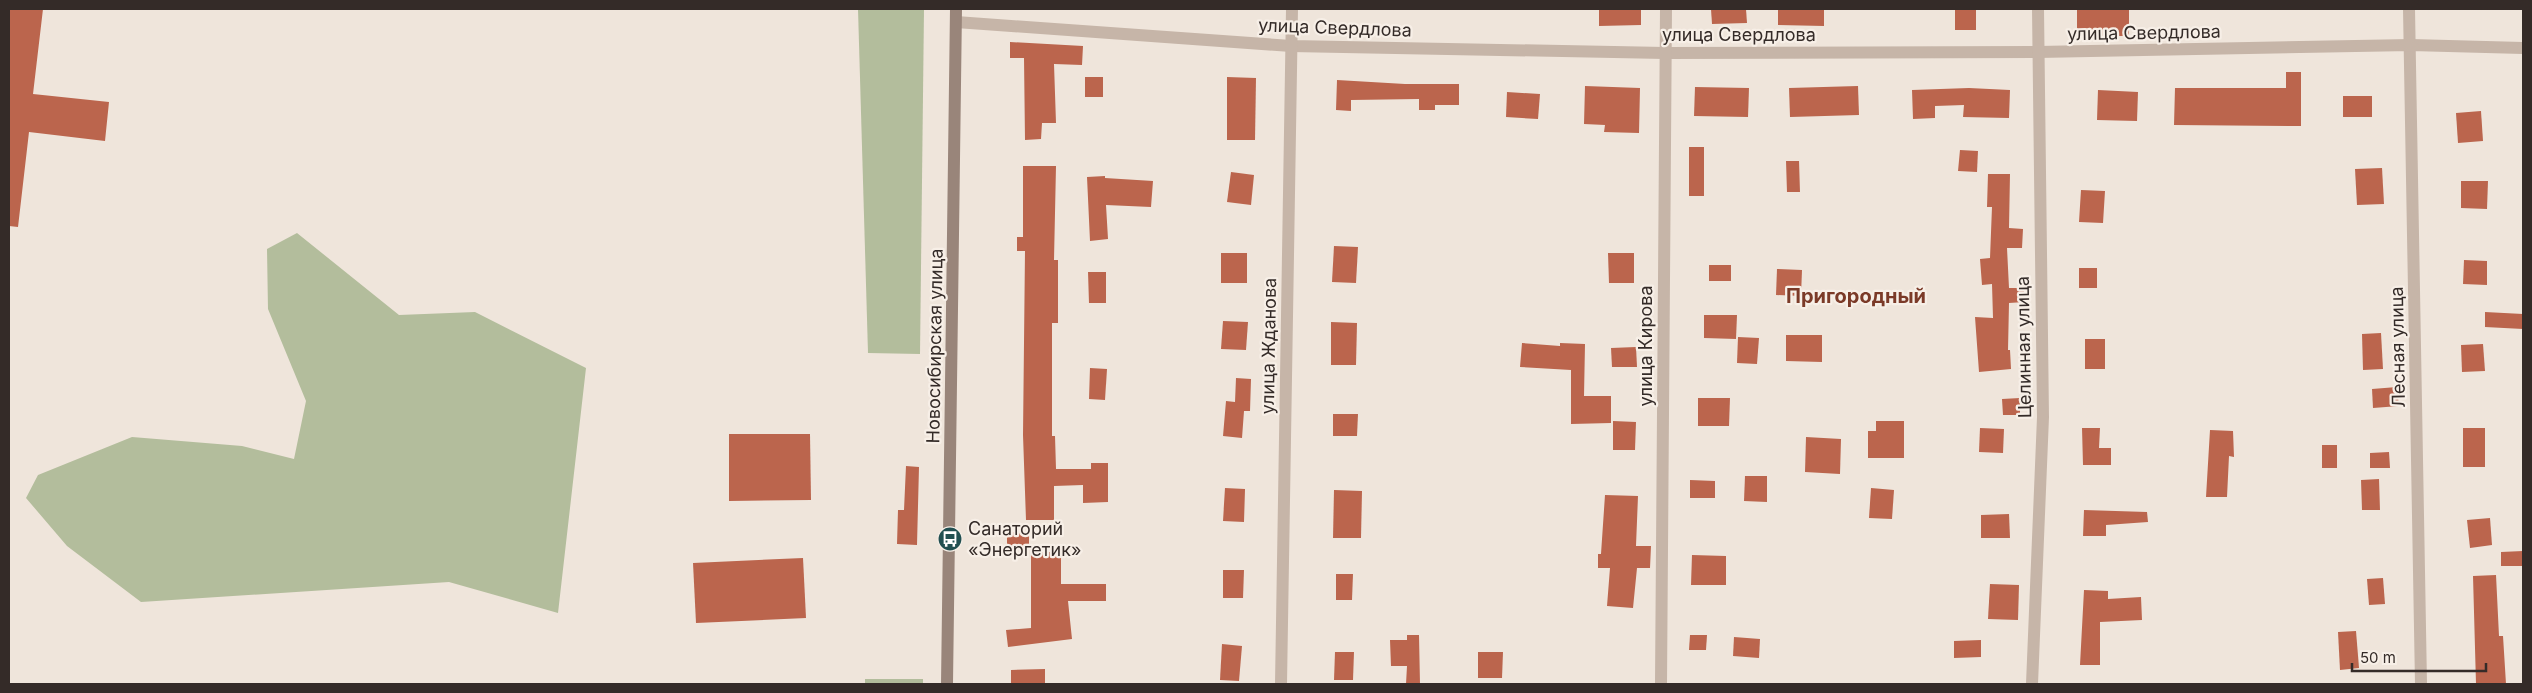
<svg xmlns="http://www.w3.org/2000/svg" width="2532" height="693" viewBox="0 0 2532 693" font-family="Inter,sans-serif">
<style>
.green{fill:#b3bd9c}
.building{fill:#bb654d}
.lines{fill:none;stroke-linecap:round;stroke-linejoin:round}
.street{stroke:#c6b5a8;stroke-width:12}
.secondary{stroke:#99857a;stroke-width:12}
.labels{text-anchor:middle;stroke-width:4.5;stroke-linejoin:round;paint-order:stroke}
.street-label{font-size:18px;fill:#342b28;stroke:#f7efe7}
.poi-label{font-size:18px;fill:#342b28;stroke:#f7efe7;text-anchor:start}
.quarter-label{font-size:20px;font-weight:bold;fill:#7b3a28;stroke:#f7efe7}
</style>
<rect width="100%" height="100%" fill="#efe5db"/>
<g class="green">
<polygon points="858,9 924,9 920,354 868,353"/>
<polygon points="297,233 399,315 475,312 586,368 558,613 449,582 141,602 67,546 26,498 38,475 132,437 242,446 294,459 306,401 268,309 267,249"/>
<rect x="865" y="679" width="58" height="5"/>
</g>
<g class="building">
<polygon points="9,9 43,9 33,94 109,102 105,141 29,132 18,227 9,226"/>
<polygon points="1599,9 1641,9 1641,25 1599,26"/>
<polygon points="1711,9 1746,9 1747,23 1712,24"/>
<polygon points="1778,9 1824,9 1824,26 1778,25"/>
<rect x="1955" y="9" width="21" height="21"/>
<rect x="2077" y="9" width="52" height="27"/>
<polygon points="1010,42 1083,46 1082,65 1054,64 1056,123 1042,123 1041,139 1025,140 1024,58 1010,58"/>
<polygon points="2286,72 2301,72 2301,126 2174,125 2175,88 2286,88"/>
<rect x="1085" y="77" width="18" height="20"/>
<polygon points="1227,77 1256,78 1255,140 1227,140"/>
<polygon points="1337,80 1405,84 1459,84 1459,105 1435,105 1435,110 1419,110 1419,99 1351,100 1351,111 1336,110"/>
<polygon points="1585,86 1640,88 1639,133 1604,132 1605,125 1584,124"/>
<polygon points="1858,86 1859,115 1790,117 1789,88"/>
<polygon points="1695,87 1749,88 1748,117 1694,116"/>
<polygon points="1969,88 2010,90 2009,118 1963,117 1964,105 1935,106 1935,118 1913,119 1912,90"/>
<polygon points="2098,90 2138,92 2137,121 2097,120"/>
<polygon points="1507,92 1540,94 1538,119 1506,117"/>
<rect x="2343" y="96" width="29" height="21"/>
<polygon points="2481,111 2483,141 2458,143 2456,113"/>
<rect x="1689" y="147" width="15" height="49"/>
<polygon points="1960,150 1978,151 1977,172 1958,171"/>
<polygon points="1786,161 1799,161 1800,192 1787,192"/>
<polygon points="1023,166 1056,166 1054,260 1058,260 1058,323 1052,323 1052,436 1055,436 1056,469 1091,469 1091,463 1108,463 1108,502 1083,503 1083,485 1054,486 1054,520 1026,520 1023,435 1025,251 1017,251 1017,237 1023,237"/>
<polygon points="2382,168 2384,204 2357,205 2355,169"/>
<polygon points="1231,172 1254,175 1251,205 1227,202"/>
<polygon points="1988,174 2010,174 2009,228 2023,229 2022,248 2007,248 2009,288 2024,288 2024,302 2009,303 2008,350 2010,350 2011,369 1979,372 1975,317 1993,318 1992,284 1982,285 1980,259 1990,258 1992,207 1987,207"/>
<polygon points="1105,176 1105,178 1153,181 1151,207 1106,205 1108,239 1090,241 1087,177"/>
<polygon points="2461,181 2488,181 2487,209 2461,208"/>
<polygon points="2081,190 2105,191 2103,223 2079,222"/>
<polygon points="1334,246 1358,247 1356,283 1332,282"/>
<rect x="1221" y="253" width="26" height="30"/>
<polygon points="1608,253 1634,253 1634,283 1609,283"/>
<polygon points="2464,260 2487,261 2487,285 2463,284"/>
<rect x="1709" y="265" width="22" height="16"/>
<rect x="2079" y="268" width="18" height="20"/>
<polygon points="1777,269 1802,270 1801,296 1776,295"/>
<polygon points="1088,272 1106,272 1106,303 1089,303"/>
<polygon points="2485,312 2523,314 2523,329 2485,327"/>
<polygon points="1704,315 1737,315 1736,339 1704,338"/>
<polygon points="1223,321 1248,322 1246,350 1221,349"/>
<polygon points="1331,322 1357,323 1356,365 1331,365"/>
<polygon points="2381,333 2383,369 2363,370 2362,334"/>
<polygon points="1786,335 1822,335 1822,362 1786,361"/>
<polygon points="1738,337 1759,338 1757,364 1737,363"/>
<rect x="2085" y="339" width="20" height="30"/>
<polygon points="1522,343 1560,346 1560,343 1585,344 1584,396 1611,396 1611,423 1571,424 1571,370 1520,367"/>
<polygon points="2483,344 2485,371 2462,372 2461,345"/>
<polygon points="1636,347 1637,367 1612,367 1611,348"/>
<polygon points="1090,368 1107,369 1105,400 1089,399"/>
<polygon points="1236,378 1251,379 1250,411 1244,411 1242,438 1223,436 1226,401 1235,402"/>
<polygon points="2397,387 2399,406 2373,408 2372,389"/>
<polygon points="1698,398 1730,398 1729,426 1698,426"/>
<polygon points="2020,398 2020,415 2003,415 2002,399"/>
<polygon points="1333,414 1358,414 1357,436 1333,436"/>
<polygon points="1613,421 1636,422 1635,450 1613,450"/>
<polygon points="1876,421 1904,421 1904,458 1868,458 1868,431 1876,431"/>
<polygon points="1980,428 2004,429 2003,453 1979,452"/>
<polygon points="2082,428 2100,428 2099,448 2111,448 2111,465 2083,465"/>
<rect x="2463" y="428" width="22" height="39"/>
<polygon points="2210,430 2233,431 2234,457 2229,456 2227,497 2206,497"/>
<polygon points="729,434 810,434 811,500 729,501"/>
<polygon points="1806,437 1841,439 1840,474 1805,472"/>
<rect x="2322" y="445" width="15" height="23"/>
<polygon points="2389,452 2390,468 2370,468 2370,453"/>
<polygon points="906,466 919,467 917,545 897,544 898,510 904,510"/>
<polygon points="1745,476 1767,476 1767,502 1744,501"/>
<polygon points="2379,479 2380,510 2362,510 2361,480"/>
<polygon points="1690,480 1715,481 1715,498 1690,498"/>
<polygon points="1225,488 1245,489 1244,522 1223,521"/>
<polygon points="1871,488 1894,490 1892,519 1869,518"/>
<polygon points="1334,490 1362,491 1361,538 1333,538"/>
<polygon points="1605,495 1638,496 1636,546 1651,546 1650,568 1637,568 1633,608 1607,606 1610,568 1598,568 1598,554 1601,554"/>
<polygon points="2084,510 2147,512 2148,522 2106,525 2106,536 2083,536"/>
<polygon points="2009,514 2010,538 1981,538 1981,515"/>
<polygon points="2490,518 2492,545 2470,548 2467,520"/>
<rect x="1007" y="532" width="22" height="17"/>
<polygon points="2523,551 2523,566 2501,566 2501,552"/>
<polygon points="1031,552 1061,552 1061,584 1106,584 1106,601 1068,601 1072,639 1008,647 1006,630 1031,628"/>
<polygon points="1692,555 1726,556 1726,585 1691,585"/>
<polygon points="803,558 806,618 696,623 693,563"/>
<polygon points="1223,570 1244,570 1243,598 1223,598"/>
<polygon points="1336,574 1353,574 1352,600 1336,600"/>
<polygon points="2496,575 2499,636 2503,636 2506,684 2476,684 2473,576"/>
<polygon points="2383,578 2385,604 2369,605 2367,579"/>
<polygon points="1990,584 2019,585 2018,620 1988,619"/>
<polygon points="2084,590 2108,591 2108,599 2141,597 2142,620 2100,622 2100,665 2080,665"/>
<polygon points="2356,631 2359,668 2340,670 2338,632"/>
<polygon points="1407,635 1419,635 1420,684 1406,684 1407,666 1391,666 1390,640 1407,640"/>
<polygon points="1690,635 1707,635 1706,650 1689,650"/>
<polygon points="1734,637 1760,639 1759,658 1733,656"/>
<polygon points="1981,640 1981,657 1954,658 1954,641"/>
<polygon points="1222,644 1242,646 1239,681 1220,680"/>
<polygon points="1335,652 1354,652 1353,680 1334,680"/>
<polygon points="1478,652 1503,652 1502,678 1478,678"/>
<polygon points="1045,669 1045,684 1011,684 1011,670"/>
</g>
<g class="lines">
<g class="street">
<polyline points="2409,9 2421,684"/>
<polyline points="956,22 1291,46 1665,53 2038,52 2411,45 2523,48"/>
<polyline points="1281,684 1292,9"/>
<polyline points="1661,684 1666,9"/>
<polyline points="2032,684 2043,417 2038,9"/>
</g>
<polyline class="secondary" points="947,684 956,9"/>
</g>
<defs>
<symbol id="bus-disc" viewBox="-11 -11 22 22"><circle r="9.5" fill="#214f51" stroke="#f7efe7"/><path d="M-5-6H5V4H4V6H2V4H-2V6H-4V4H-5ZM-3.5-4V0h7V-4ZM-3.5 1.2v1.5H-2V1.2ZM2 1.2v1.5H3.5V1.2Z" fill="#fff"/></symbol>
</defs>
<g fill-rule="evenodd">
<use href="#bus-disc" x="936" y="525" width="28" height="28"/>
</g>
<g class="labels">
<g class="street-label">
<text transform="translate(1335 28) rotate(2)" y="6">улица Свердлова</text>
<text transform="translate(2144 33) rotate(-1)" y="6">улица Свердлова</text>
<text x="1739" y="41">улица Свердлова</text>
<text transform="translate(935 346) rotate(-89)" y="6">Новосибирская улица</text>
<text transform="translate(1269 346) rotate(-89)" y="6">улица Жданова</text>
<text transform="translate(1646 346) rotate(-90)" y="6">улица Кирова</text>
<text transform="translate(2024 347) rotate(-91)" y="6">Целинная улица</text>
<text transform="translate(2398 347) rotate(-91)" y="6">Лесная улица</text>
</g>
<g class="poi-label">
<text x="968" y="535">Санаторий<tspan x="968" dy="21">«Энергетик»</tspan></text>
</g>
<g class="quarter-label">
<text x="1856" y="303">Пригородный</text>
</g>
</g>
<rect width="2532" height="693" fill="none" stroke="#342b28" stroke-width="20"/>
<path d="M2352 663v8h134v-8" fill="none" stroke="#342b28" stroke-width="2.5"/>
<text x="2360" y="663" font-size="15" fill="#342b28" stroke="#f7efe7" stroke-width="4" paint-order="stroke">50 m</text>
</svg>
